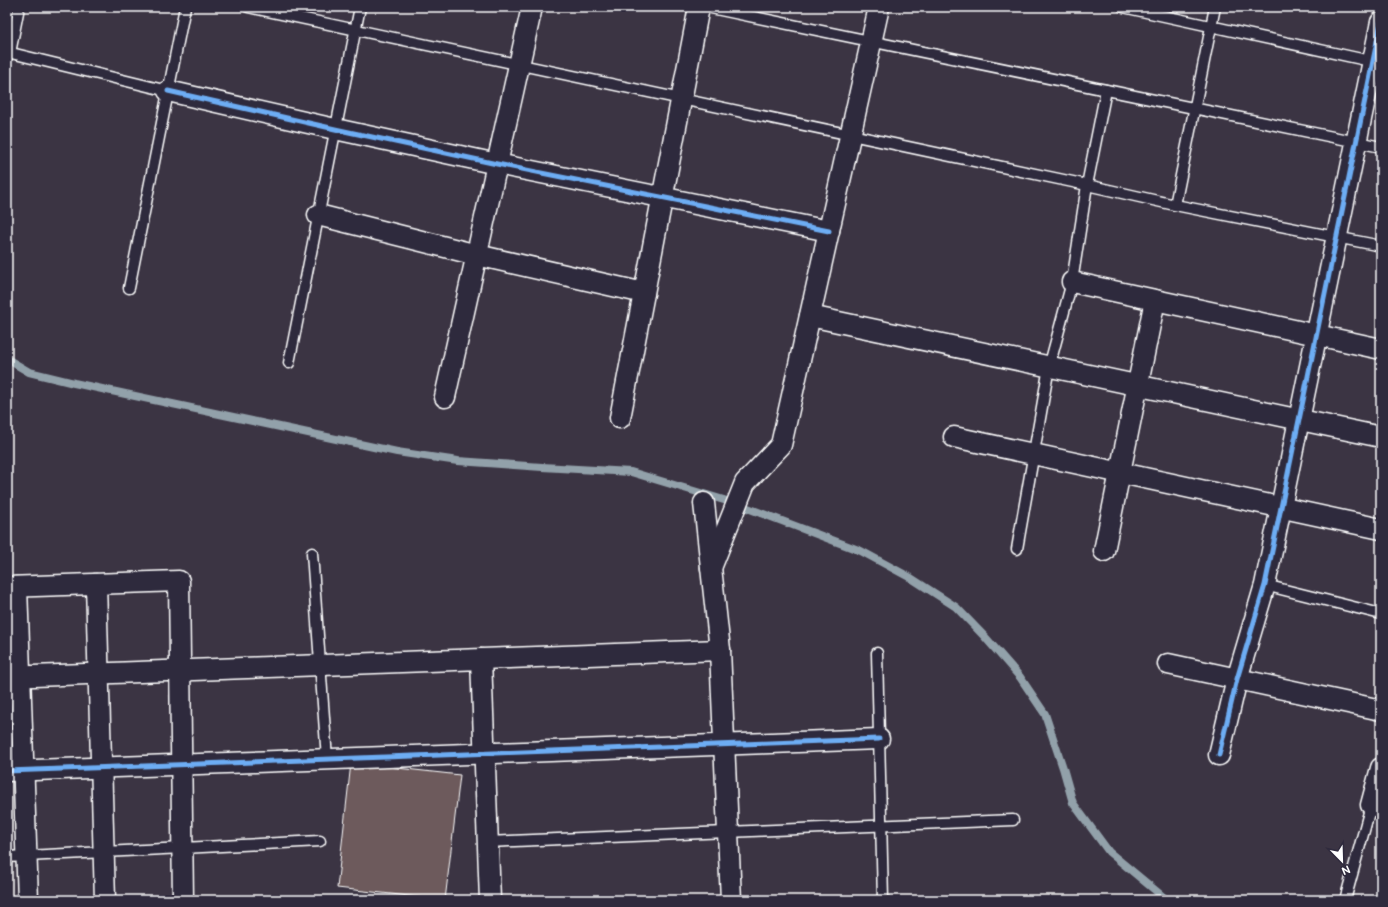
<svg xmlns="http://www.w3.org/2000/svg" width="1388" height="907" viewBox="0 0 1388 907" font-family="'Balsamiq Sans',sans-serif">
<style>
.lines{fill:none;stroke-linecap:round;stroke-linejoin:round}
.stream{stroke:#92a1aa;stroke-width:8}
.building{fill:#6d5a5b;stroke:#fff}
.lane-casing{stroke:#fff;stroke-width:13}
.street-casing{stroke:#fff;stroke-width:23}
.lane{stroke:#2f2a3d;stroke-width:10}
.street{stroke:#2f2a3d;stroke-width:20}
.cycleway-casing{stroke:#2f2a3d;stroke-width:8}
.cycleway{stroke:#6dadf4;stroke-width:5}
</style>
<rect width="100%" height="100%" fill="#3b3443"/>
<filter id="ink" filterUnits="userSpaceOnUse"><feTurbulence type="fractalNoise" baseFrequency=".025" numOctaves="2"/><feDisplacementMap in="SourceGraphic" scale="8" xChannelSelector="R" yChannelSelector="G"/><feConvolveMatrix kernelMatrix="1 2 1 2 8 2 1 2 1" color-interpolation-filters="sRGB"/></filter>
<g filter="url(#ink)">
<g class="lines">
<polyline class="stream" points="7,359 29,372 74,383 397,452 458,461 542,467 631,472 737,504 861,551 911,578 956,607 985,637 1020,677 1045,714 1063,768 1073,803 1109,852 1167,900"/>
</g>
<polygon class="building" points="351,763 460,775 445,900 337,888"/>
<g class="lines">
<defs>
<g id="lane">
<polyline points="248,7 1087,185 1175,205 1381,246"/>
<polyline points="706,7 1381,147"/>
<polyline points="1123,7 1375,62"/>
<polyline points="7,52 168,91"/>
<polyline points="10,53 19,7"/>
<polyline points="1175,205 1215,7"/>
<polyline points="129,288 185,7"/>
<polyline points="289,363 360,7"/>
<polyline points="1017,549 1049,367 1072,282 1087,185 1106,90"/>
<polyline points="312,553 327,759"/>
<polyline points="1265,585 1381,614"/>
<polyline points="877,653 883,900"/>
<polyline points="488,842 1013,820"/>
<polyline points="7,857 320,841"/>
<polyline points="1345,900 1371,805"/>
</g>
<g id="street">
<polyline points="168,91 335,129 497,164 829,231"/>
<polyline points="318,215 477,255 644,293"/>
<polyline points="1072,282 1381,349"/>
<polyline points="810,316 1381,437"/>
<polyline points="445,397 532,7"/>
<polyline points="620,418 699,7"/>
<polyline points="954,437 1381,529"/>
<polyline points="704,503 720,650 731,900"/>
<polyline points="1104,551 1155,300"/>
<polyline points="711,568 745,483 781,445 879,7"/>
<polyline points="96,584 105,900"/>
<polyline points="7,587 179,581 183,900"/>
<polyline points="17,587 28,900"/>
<polyline points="481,659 490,900"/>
<polyline points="1168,664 1381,710"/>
<polyline points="7,677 720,650"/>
<polyline points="1219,755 1237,679 1265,585 1381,22"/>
<polyline points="1381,768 1371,805 1381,808"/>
<polyline points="7,771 879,739"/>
</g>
</defs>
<use href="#lane" class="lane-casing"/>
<use href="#street" class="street-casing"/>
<use href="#lane" class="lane"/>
<use href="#street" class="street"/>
<defs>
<g id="cycleway">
<polyline points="168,91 335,129 497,164 829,231"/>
<polyline points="1219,755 1237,679 1265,585 1381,22"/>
<polyline points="7,771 879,739"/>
</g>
</defs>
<use href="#cycleway" class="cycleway-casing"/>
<use href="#cycleway" class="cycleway"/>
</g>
</g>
<rect width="1388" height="907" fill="none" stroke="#2f2a3d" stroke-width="24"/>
<rect x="12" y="12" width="1364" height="883" fill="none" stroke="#fff" stroke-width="1.5" filter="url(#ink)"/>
<g transform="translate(1342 861) rotate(157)" stroke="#2f2a3d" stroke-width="3" paint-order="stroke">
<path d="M0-3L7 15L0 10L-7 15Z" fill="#ffffff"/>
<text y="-6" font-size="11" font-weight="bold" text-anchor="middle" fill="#ffffff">N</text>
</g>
</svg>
